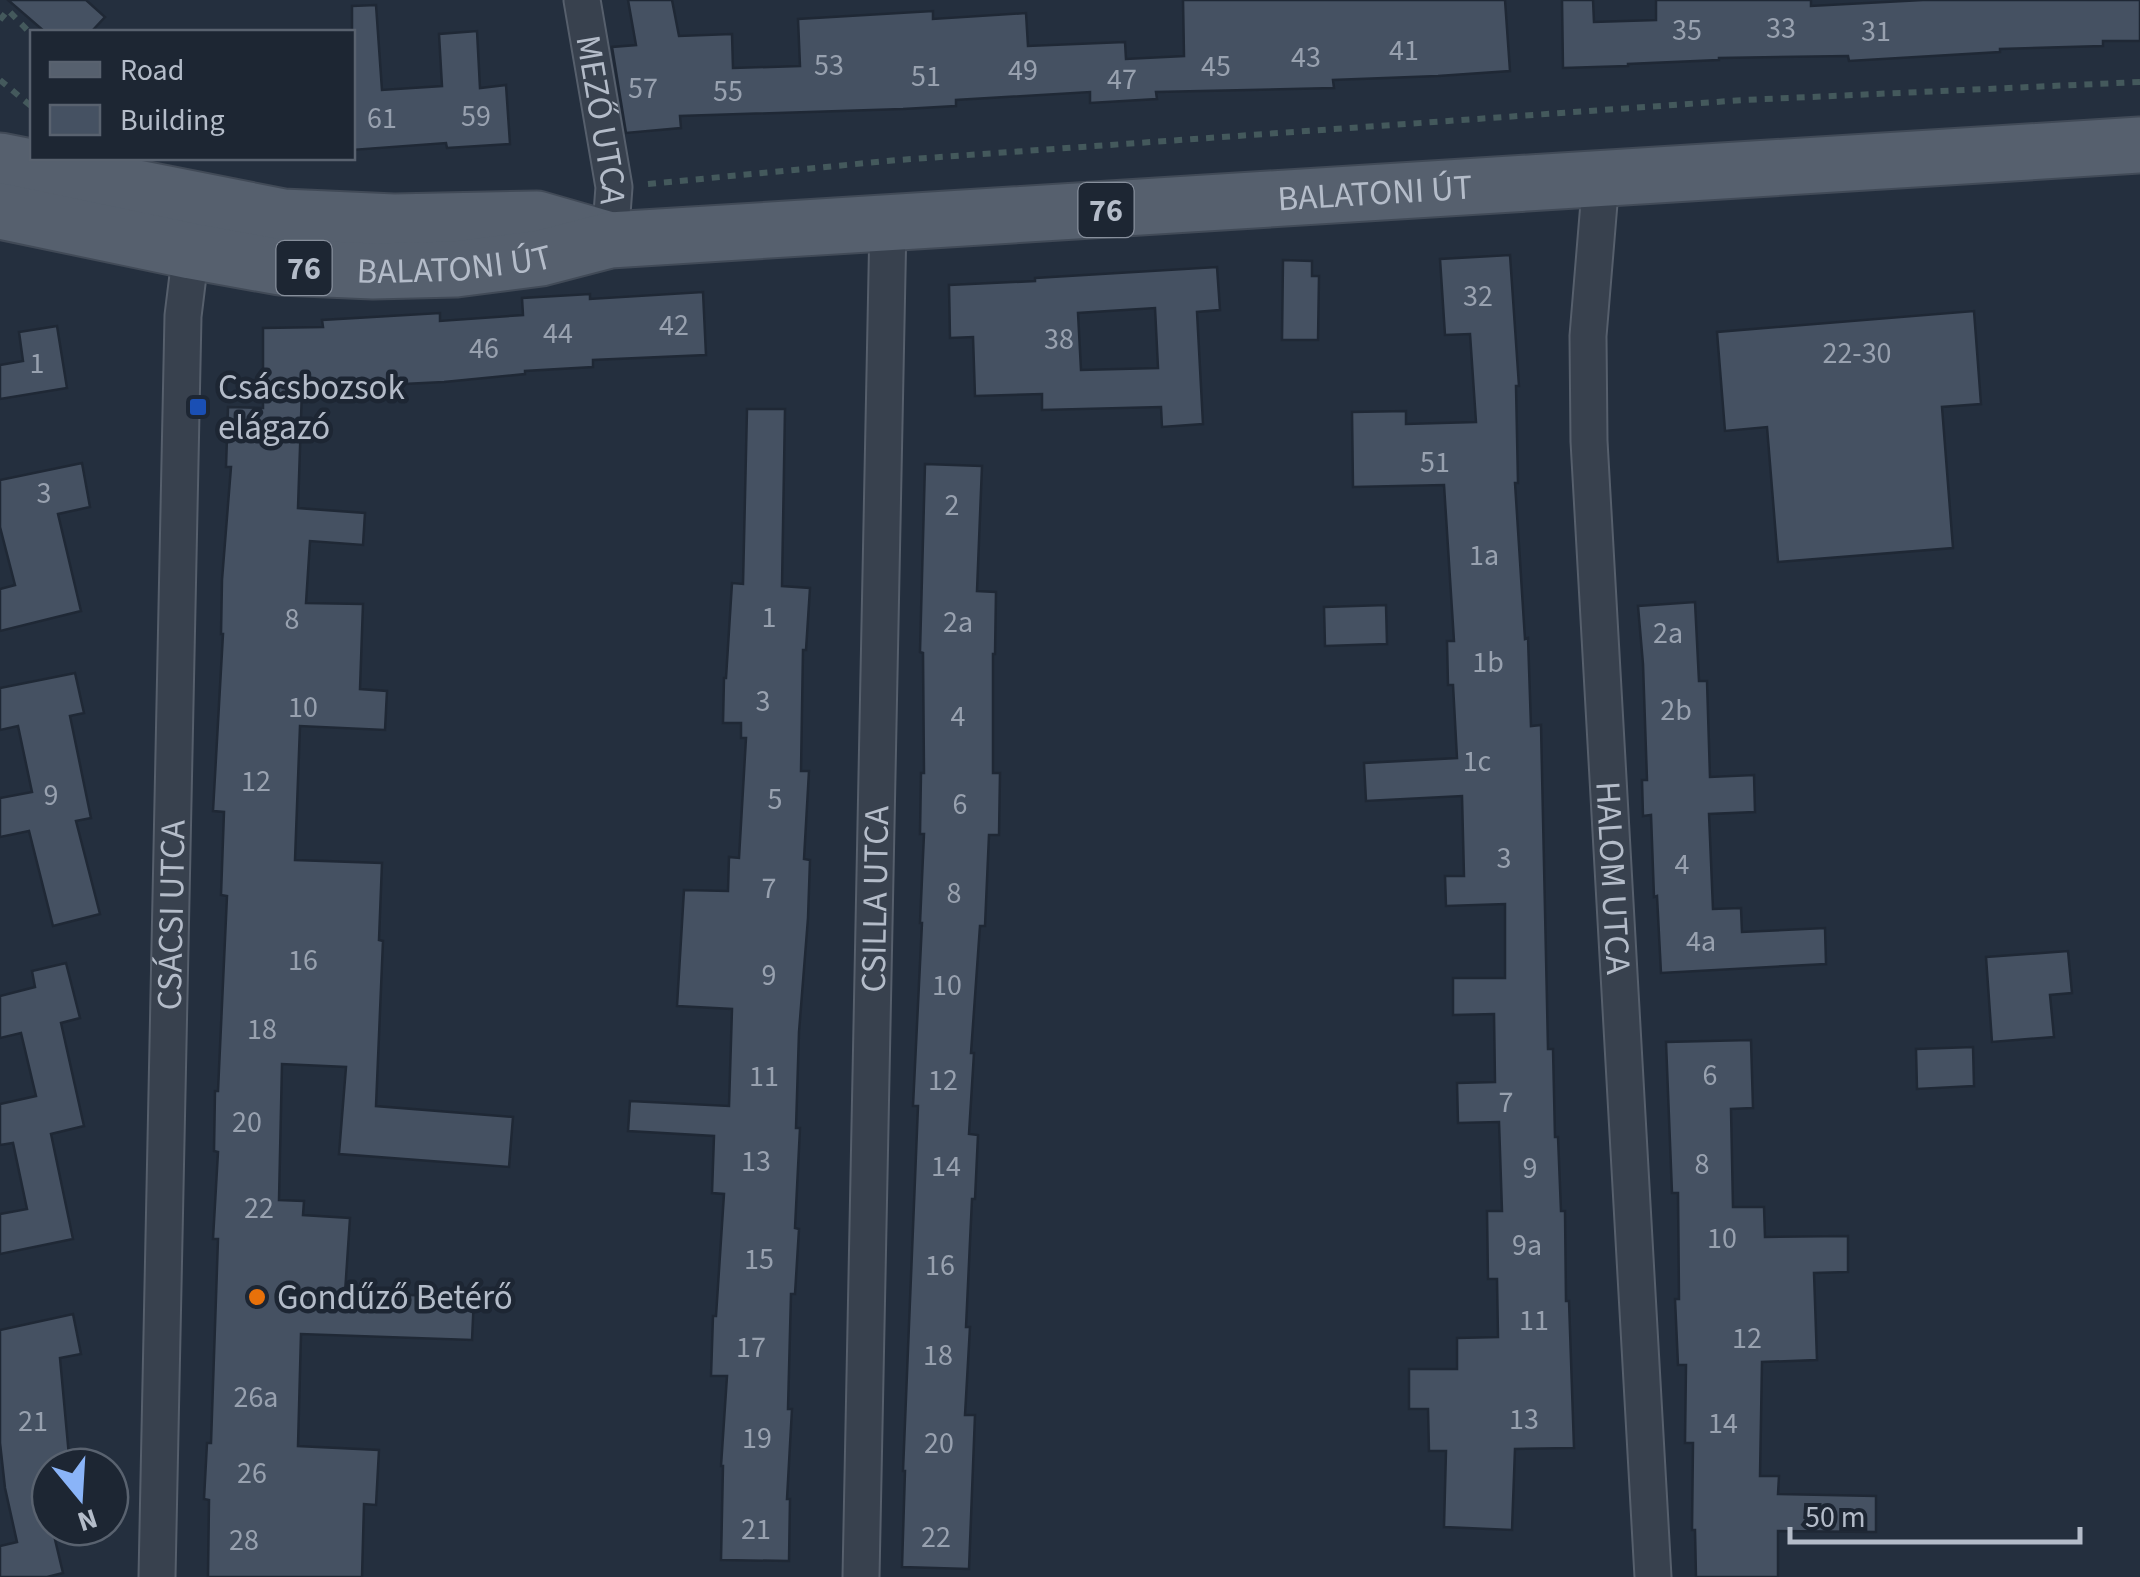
<svg xmlns="http://www.w3.org/2000/svg" width="2140" height="1577" viewBox="0 0 2140 1577" font-family="'Source Sans 3',sans-serif">
<style>
.building{fill:#455162;stroke:#1f2835;stroke-width:2.5;fill-rule:evenodd}
.lines{fill:none;stroke-linecap:round;stroke-linejoin:round}
.minor-casing{stroke:#565f6c;stroke-width:39}
.primary-casing{stroke:#414a57;stroke-width:59}
.path{stroke:#44595c;stroke-width:6;stroke-dasharray:8 8;stroke-linecap:butt}
.minor{stroke:#38414e;stroke-width:35}
.primary{stroke:#56606e;stroke-width:55}
.transit-dot{fill:#1a4fb4;stroke:#1d2633;stroke-width:4}
.food-dot{fill:#e8710a;stroke:#1d2633;stroke-width:4}
.labels{text-anchor:middle;stroke-width:9;stroke-linejoin:round;paint-order:stroke}
.number-label{font-size:30px;fill:#98a1af}
.shield{fill:#1d2633;stroke:#878f9c;stroke-width:2.5}
.shield-label{font-size:32px;font-weight:bold;fill:#b4bcc9}
.street-label{font-size:35px;fill:#b4bcc9;stroke:#1d2633}
.poi-label{font-size:35px;fill:#b4bcc9;stroke:#1d2633;text-anchor:start}
</style>
<rect width="100%" height="100%" fill="#242f3e"/>
<g class="building">
<polygon points="8,0 86,0 105,17 91,32 45,32"/>
<polygon points="628,0 672,0 679,36 732,34 733,68 800,66 798,19 933,11 933,19 1026,13 1028,46 1125,42 1126,59 1184,56 1183,0 1505,0 1510,71 1438,76 1333,80 1334,88 1156,92 1157,99 1090,103 1090,92 956,100 956,106 903,109 680,116 681,128 626,133 612,47 636,45"/>
<polygon points="1562,0 1593,0 1594,22 1656,20 1656,0 1811,0 1811,6 1923,0 2140,0 2140,41 2103,41 2103,46 2000,49 2000,52 1849,61 1848,56 1719,58 1719,60 1628,64 1628,66 1563,68"/>
<polygon points="376,5 382,90 442,86 439,34 477,31 480,88 506,85 510,144 447,148 446,143 352,150 352,6"/>
<polygon points="1510,255 1519,386 1516,386 1518,483 1515,483 1525,639 1528,638 1531,726 1541,725 1548,1049 1553,1049 1555,1137 1558,1137 1561,1211 1565,1211 1566,1301 1569,1301 1574,1448 1515,1449 1512,1530 1444,1527 1446,1451 1429,1451 1428,1409 1409,1409 1409,1369 1457,1369 1457,1338 1498,1337 1497,1279 1488,1279 1487,1211 1502,1211 1499,1122 1458,1123 1457,1083 1495,1082 1494,1014 1453,1015 1453,978 1505,978 1505,904 1446,906 1445,876 1464,876 1462,796 1366,801 1364,763 1457,758 1453,685 1448,685 1447,641 1454,641 1444,485 1353,487 1352,412 1406,411 1406,424 1476,422 1470,334 1445,335 1440,259"/>
<polygon points="1283,260 1312,261 1312,276 1319,276 1318,340 1282,340"/>
<path d="M 1217,267 L 1220,310 L 1197,312 L 1203,424 L 1162,427 L 1161,407 L 1042,410 L 1042,394 L 975,396 L 973,337 L 950,338 L 949,285 L 1035,281 L 1035,278 ZM 1155,308 L 1158,368 L 1081,370 L 1078,313 Z"/>
<polygon points="703,292 706,355 593,360 593,367 525,371 525,374 444,382 302,389 298,508 365,513 363,545 310,541 306,603 363,604 360,689 387,691 385,730 300,726 295,860 382,863 379,940 383,941 376,1106 513,1117 509,1167 339,1154 346,1067 282,1064 279,1200 304,1201 303,1215 350,1218 345,1293 474,1297 472,1340 301,1334 298,1446 379,1450 376,1505 364,1504 362,1577 208,1577 209,1500 204,1499 207,1443 211,1443 218,1239 213,1239 218,1152 214,1151 215,1091 218,1091 227,896 221,895 224,812 213,811 223,634 221,634 222,580 231,467 226,467 228,407 263,408 263,328 323,327 322,320 440,313 440,321 523,315 522,298 590,294 590,299"/>
<polygon points="1974,311 1981,404 1942,407 1953,548 1778,562 1767,427 1725,431 1717,332"/>
<polygon points="57,326 67,388 0,399 0,365 23,361 19,332"/>
<polygon points="747,409 785,409 782,586 810,588 806,650 803,650 801,771 809,771 804,859 810,860 808,918 799,1032 796,1128 800,1128 795,1228 799,1229 795,1294 791,1294 788,1409 792,1409 787,1499 790,1499 789,1561 721,1560 723,1466 721,1466 727,1376 711,1376 713,1316 716,1316 724,1194 712,1193 714,1136 628,1131 630,1101 729,1106 732,1009 677,1006 684,890 728,891 729,857 739,858 746,738 741,738 741,723 723,723 724,678 726,678 732,583 743,584"/>
<polygon points="82,463 90,507 58,514 81,611 0,631 0,589 15,585 0,527 0,480"/>
<polygon points="925,464 982,466 977,591 996,592 995,654 993,654 993,773 1000,773 999,835 989,835 985,926 980,926 971,1053 974,1053 969,1134 978,1135 975,1199 972,1199 966,1327 970,1327 965,1415 975,1415 969,1569 902,1567 905,1471 903,1471 918,1106 913,1106 922,923 920,923 924,834 920,834 921,773 924,773 923,653 920,652"/>
<polygon points="1695,602 1699,681 1707,681 1710,777 1754,775 1755,812 1709,814 1713,909 1741,908 1742,932 1825,928 1826,964 1661,973 1657,896 1654,897 1651,815 1643,816 1642,780 1647,780 1643,664 1638,606"/>
<polygon points="1386,605 1387,644 1325,646 1324,607"/>
<polygon points="75,673 84,713 70,716 91,818 76,821 100,914 53,926 29,831 0,837 0,798 32,792 18,726 0,730 0,688"/>
<polygon points="2068,951 2072,993 2050,995 2054,1037 1992,1042 1986,957"/>
<polygon points="66,963 80,1018 61,1023 84,1126 51,1134 73,1239 0,1254 0,1214 27,1209 13,1143 0,1145 0,1104 36,1096 21,1033 0,1038 0,996 35,987 32,971"/>
<polygon points="1751,1040 1753,1108 1731,1109 1733,1207 1764,1207 1765,1237 1848,1236 1848,1272 1814,1273 1817,1360 1762,1362 1760,1476 1779,1476 1778,1494 1876,1496 1876,1532 1778,1531 1778,1577 1696,1577 1695,1530 1692,1530 1693,1443 1685,1443 1686,1365 1678,1365 1675,1299 1679,1299 1678,1193 1672,1193 1666,1042"/>
<polygon points="1973,1047 1974,1086 1917,1089 1916,1049"/>
<polygon points="73,1314 81,1354 60,1358 70,1467 50,1467 50,1527 52,1527 63,1573 47,1577 0,1577 0,1546 17,1542 5,1488 0,1443 0,1330"/>
</g>
<g class="lines">
<defs>
<g id="minor">
<path id="s1" d="M 582,0 L 614,187 L 610,240"/>
<path id="s2" d="M 1601,179 L 1588,336 L 1589,441 L 1653,1577"/>
<path id="s3" d="M 157,1577 L 183,316 L 191,251"/>
<path id="s4" d="M 861,1577 L 888,223"/>
</g>
<g id="primary">
<polyline points="0,161 283,217 394,222 537,219 610,240"/>
<path id="s5" d="M 0,211 L 191,251 L 280,267 L 373,271 L 456,269 L 541,258 L 610,240 L 2140,145"/>
</g>
</defs>
<use href="#minor" class="minor-casing"/>
<use href="#primary" class="primary-casing"/>
<g class="path">
<polyline points="0,20 8,10 32,35"/>
<polyline points="0,80 32,107"/>
<polyline points="648,184 898,160 1744,100 2140,82"/>
</g>
<use href="#minor" class="minor"/>
<use href="#primary" class="primary"/>
</g>
<rect class="transit-dot" x="188" y="397" width="20" height="20" rx="5"/>
<circle class="food-dot" cx="257" cy="1297" r="10"/>
<g class="labels">
<g class="number-label">
<text x="1781" y="38">33</text>
<text x="1687" y="40">35</text>
<text x="1876" y="41">31</text>
<text x="1404" y="60">41</text>
<text x="1306" y="67">43</text>
<text x="829" y="75">53</text>
<text x="1216" y="76">45</text>
<text x="1023" y="80">49</text>
<text x="926" y="86">51</text>
<text x="1122" y="89">47</text>
<text x="643" y="98">57</text>
<text x="728" y="101">55</text>
<text x="476" y="126">59</text>
<text x="382" y="128">61</text>
<text x="1478" y="306">32</text>
<text x="674" y="335">42</text>
<text x="558" y="343">44</text>
<text x="1059" y="349">38</text>
<text x="484" y="358">46</text>
<text x="1857" y="363">22-30</text>
<text x="37" y="373">1</text>
<text x="1435" y="472">51</text>
<text x="44" y="503">3</text>
<text x="952" y="515">2</text>
<text x="1484" y="565">1a</text>
<text x="769" y="627">1</text>
<text x="292" y="629">8</text>
<text x="958" y="632">2a</text>
<text x="1668" y="643">2a</text>
<text x="1488" y="672">1b</text>
<text x="763" y="711">3</text>
<text x="303" y="717">10</text>
<text x="1676" y="720">2b</text>
<text x="958" y="726">4</text>
<text x="1477" y="771">1c</text>
<text x="256" y="791">12</text>
<text x="51" y="805">9</text>
<text x="775" y="809">5</text>
<text x="960" y="814">6</text>
<text x="1504" y="868">3</text>
<text x="1682" y="874">4</text>
<text x="769" y="898">7</text>
<text x="954" y="903">8</text>
<text x="1701" y="951">4a</text>
<text x="303" y="970">16</text>
<text x="769" y="985">9</text>
<text x="947" y="995">10</text>
<text x="262" y="1039">18</text>
<text x="1710" y="1085">6</text>
<text x="764" y="1086">11</text>
<text x="943" y="1090">12</text>
<text x="1506" y="1112">7</text>
<text x="247" y="1132">20</text>
<text x="756" y="1171">13</text>
<text x="1702" y="1174">8</text>
<text x="946" y="1176">14</text>
<text x="1530" y="1178">9</text>
<text x="259" y="1218">22</text>
<text x="1722" y="1248">10</text>
<text x="1527" y="1255">9a</text>
<text x="759" y="1269">15</text>
<text x="940" y="1275">16</text>
<text x="1534" y="1330">11</text>
<text x="1747" y="1348">12</text>
<text x="751" y="1357">17</text>
<text x="938" y="1365">18</text>
<text x="256" y="1407">26a</text>
<text x="1524" y="1429">13</text>
<text x="33" y="1431">21</text>
<text x="1723" y="1433">14</text>
<text x="757" y="1448">19</text>
<text x="939" y="1453">20</text>
<text x="252" y="1483">26</text>
<text x="756" y="1539">21</text>
<text x="936" y="1547">22</text>
<text x="244" y="1550">28</text>
</g>
<g class="shield">
<rect x="1078.5" y="183" width="55" height="54" rx="8"/>
<rect x="276.5" y="241" width="55" height="54" rx="8"/>
</g>
<g class="shield-label">
<text x="1106" y="221">76</text>
<text x="304" y="279">76</text>
</g>
<g class="street-label">
<text dy="12" stroke="none"><textPath href="#s1" startOffset="122">MEZŐ UTCA</textPath></text>
<text dy="12" stroke="none"><textPath href="#s5" startOffset="1385">BALATONI ÚT</textPath></text>
<text dy="12" stroke="none"><textPath href="#s5" startOffset="460">BALATONI ÚT</textPath></text>
<text dy="12" stroke="none"><textPath href="#s2" startOffset="700">HALOM UTCA</textPath></text>
<text dy="12" stroke="none"><textPath href="#s4" startOffset="678">CSILLA UTCA</textPath></text>
<text dy="12" stroke="none"><textPath href="#s3" startOffset="662">CSÁCSI UTCA</textPath></text>
</g>
<g class="poi-label">
<text x="218" y="399">Csácsbozsok<tspan x="218" dy="40">elágazó</tspan></text>
<text x="277" y="1309">Gondűző Betérő</text>
</g>
</g>
<rect x="30" y="30" width="325" height="130" fill="#1d2633" stroke="#59626f" stroke-width="2.5"/>
<rect x="50" y="62" width="50" height="15" fill="#56606e" stroke="#59626f" stroke-width="2.5"/>
<text x="120" y="80" font-size="30" fill="#b4bcc9">Road</text>
<rect x="50" y="105" width="50" height="30" fill="#455162" stroke="#59626f" stroke-width="2.5"/>
<text x="120" y="130" font-size="30" fill="#b4bcc9">Building</text>
<g transform="translate(80 1497) rotate(162)"><circle r="48" fill="#1d2633" stroke="#59626f" stroke-width="2.5"/>
<path d="M0-8L18 38L0 25L-18 38Z" fill="#8ab4f8"/>
<text y="-15" font-size="28" font-weight="bold" text-anchor="middle" fill="#b4bcc9">N</text>
</g>
<path d="M1790 1527v15h290v-15" fill="none" stroke="#b4bcc9" stroke-width="5"/>
<text x="1805" y="1527" font-size="30" fill="#b4bcc9" stroke="#1d2633" stroke-width="8" paint-order="stroke">50 m</text>
</svg>
